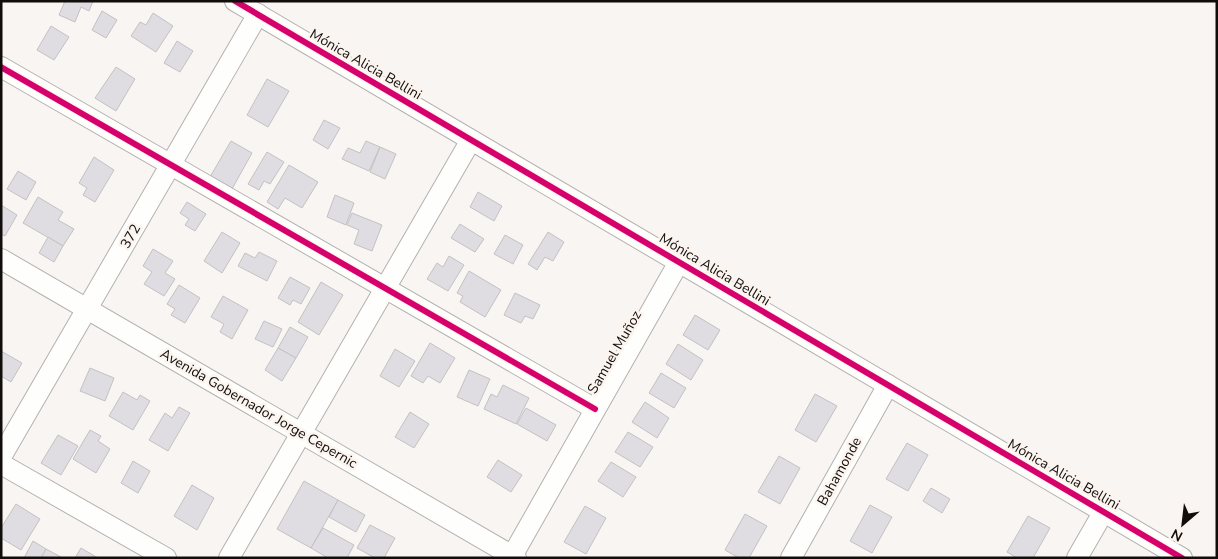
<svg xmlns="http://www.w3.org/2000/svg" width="1218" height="559" viewBox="0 0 1218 559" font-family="'Nunito Sans',sans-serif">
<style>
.building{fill:#dfdde2;stroke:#c3c1c2}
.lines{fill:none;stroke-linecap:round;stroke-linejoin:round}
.minor-casing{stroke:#b4b1af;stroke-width:22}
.minor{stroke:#fefefd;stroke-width:20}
.cycleway-casing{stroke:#fcf4ee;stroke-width:9}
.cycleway{stroke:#d6006c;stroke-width:6}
.labels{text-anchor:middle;stroke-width:5;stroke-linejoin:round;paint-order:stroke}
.street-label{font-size:14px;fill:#100d0b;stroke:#fcf4ee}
</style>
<rect width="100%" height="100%" fill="#f8f5f2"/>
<g class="building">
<polygon points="65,1 93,1 89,11 81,7 75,22 59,15"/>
<polygon points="102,11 117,20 106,38 92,30"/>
<polygon points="153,13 173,26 156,52 131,36 140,22 146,25"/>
<polygon points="51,26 69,37 54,60 37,50"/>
<polygon points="177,41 193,51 180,72 164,63"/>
<polygon points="116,67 135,79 116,111 95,98"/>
<polygon points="267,79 289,91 268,127 247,115"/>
<polygon points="324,120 340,128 328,149 313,140"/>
<polygon points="231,141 252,153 232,189 210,177"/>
<polygon points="366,141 380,147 369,171 342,159 348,148 360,153"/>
<polygon points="380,147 396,154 385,179 370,172"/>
<polygon points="267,152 284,162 270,184 264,181 259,190 248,184"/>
<polygon points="94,157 114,170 95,202 83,195 87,188 79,183"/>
<polygon points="289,165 318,182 302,208 285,198 278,209 267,202"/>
<polygon points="18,171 36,182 26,200 7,189"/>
<polygon points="478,192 502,206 494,221 470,207"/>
<polygon points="335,195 354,203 346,225 327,217"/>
<polygon points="38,197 63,212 58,220 74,229 63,246 23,223"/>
<polygon points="187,202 206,214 195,231 185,225 189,219 180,213"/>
<polygon points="1,205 17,215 5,236 1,234"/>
<polygon points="352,213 382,225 372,251 354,244 359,230 347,225"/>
<polygon points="460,224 484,239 475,252 451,238"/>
<polygon points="222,232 240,243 222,273 204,261"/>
<polygon points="548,232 564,242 553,261 545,257 537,270 528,264"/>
<polygon points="505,235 523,245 513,264 494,254"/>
<polygon points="48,237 63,246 54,262 39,253"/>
<polygon points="153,249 173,261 165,273 175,279 164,296 144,284 152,272 143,266"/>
<polygon points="259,252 277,261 267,281 238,266 245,253 255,258"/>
<polygon points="449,256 464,265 448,291 427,279 437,263 443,267"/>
<polygon points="469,271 501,290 485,317 460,302 463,296 457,293"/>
<polygon points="290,277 310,288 301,304 293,300 290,305 278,298"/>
<polygon points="321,282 343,295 319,335 298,322"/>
<polygon points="179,285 200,298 185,323 171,315 175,309 167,304"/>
<polygon points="515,293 540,305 533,319 525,316 521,323 504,315"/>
<polygon points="223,296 248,310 232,339 220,332 224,324 211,317"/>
<polygon points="695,315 720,330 708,350 683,335"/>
<polygon points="264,321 282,329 273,347 255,339"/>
<polygon points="290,327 308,337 296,358 278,348"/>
<polygon points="430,343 455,358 440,383 428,376 423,383 411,376"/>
<polygon points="678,344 703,360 691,380 666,364"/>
<polygon points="278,348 296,358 282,381 265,370"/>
<polygon points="395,349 415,361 399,387 380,376"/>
<polygon points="1,351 22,363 11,382 1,376"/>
<polygon points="90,368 114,378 105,401 80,391"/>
<polygon points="469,370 490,379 478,406 457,397"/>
<polygon points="661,373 686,388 674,408 649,393"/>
<polygon points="503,385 529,398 516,424 484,409 491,394 497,397"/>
<polygon points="123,392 137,400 140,395 150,401 133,430 109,416"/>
<polygon points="815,394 837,406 816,442 795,430"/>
<polygon points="645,402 669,418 657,438 632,422"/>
<polygon points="179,407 190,413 168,451 149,440 165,413 172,418"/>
<polygon points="526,408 556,425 547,441 517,424"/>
<polygon points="410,412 429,424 414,448 395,437"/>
<polygon points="90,430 101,436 98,441 110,449 96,473 73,459"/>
<polygon points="628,432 653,447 640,467 615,452"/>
<polygon points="58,435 78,446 61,475 41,463"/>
<polygon points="907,443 928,455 908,491 886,479"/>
<polygon points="779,456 800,468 780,504 758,492"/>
<polygon points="498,460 522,475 511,492 487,477"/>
<polygon points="133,461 150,471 138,493 121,483"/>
<polygon points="611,462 636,477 623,497 598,481"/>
<polygon points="304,481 338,500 311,548 277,529"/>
<polygon points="192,485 214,498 197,530 174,516"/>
<polygon points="931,488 950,499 942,513 923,501"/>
<polygon points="338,500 365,515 356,532 329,517"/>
<polygon points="16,504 40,519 21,550 1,538 1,528"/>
<polygon points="870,505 892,517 872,553 850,541"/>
<polygon points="585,506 606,518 586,554 564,542"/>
<polygon points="745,514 767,526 749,558 739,558 725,550"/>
<polygon points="1028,516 1050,528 1033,558 1017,558 1007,552"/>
<polygon points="370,525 395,538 384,558 375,558 357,548"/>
<polygon points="323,528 354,545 347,558 328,558 311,548"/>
<polygon points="33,541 46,549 41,558 24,558"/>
<polygon points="81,548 98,558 75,558"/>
<polygon points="46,549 61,557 60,558 41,558"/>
</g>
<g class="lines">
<defs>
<g id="minor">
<polyline points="235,1 1182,558"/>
<polyline points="1,67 595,409"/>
<polyline points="1,259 516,558"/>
<polyline points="1,457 258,14"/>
<polyline points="1,464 166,558"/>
<polyline points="229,558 471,140"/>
<polyline points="511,558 679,262"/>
<polyline points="791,558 888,385"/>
<polyline points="1077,558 1104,511"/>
</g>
</defs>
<use href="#minor" class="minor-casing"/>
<use href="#minor" class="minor"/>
<defs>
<g id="cycleway">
<polyline points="235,1 1182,558"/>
<polyline points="1,67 595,409"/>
</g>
</defs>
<use href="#cycleway" class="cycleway-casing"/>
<use href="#cycleway" class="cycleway"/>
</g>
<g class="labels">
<g class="street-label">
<text transform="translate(366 64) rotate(30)" y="5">Mónica Alicia Bellini</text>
<text transform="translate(130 236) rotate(-60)" y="5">372</text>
<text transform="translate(715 269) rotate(31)" y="5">Mónica Alicia Bellini</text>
<text transform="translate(614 352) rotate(-60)" y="5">Samuel Muñoz</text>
<text transform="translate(259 408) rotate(30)" y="5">Avenida Gobernador Jorge Cepernic</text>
<text transform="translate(839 471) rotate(-61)" y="5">Bahamonde</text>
<text transform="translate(1064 474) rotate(30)" y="5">Mónica Alicia Bellini</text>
</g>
</g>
<rect width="1218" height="559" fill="none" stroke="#100d0b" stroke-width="5"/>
<g transform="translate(1183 524) rotate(208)" stroke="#fcf4ee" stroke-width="4" paint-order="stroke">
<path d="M0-4L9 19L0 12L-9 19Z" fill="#100d0b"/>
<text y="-8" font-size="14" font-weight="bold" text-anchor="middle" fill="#100d0b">N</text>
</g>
</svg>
